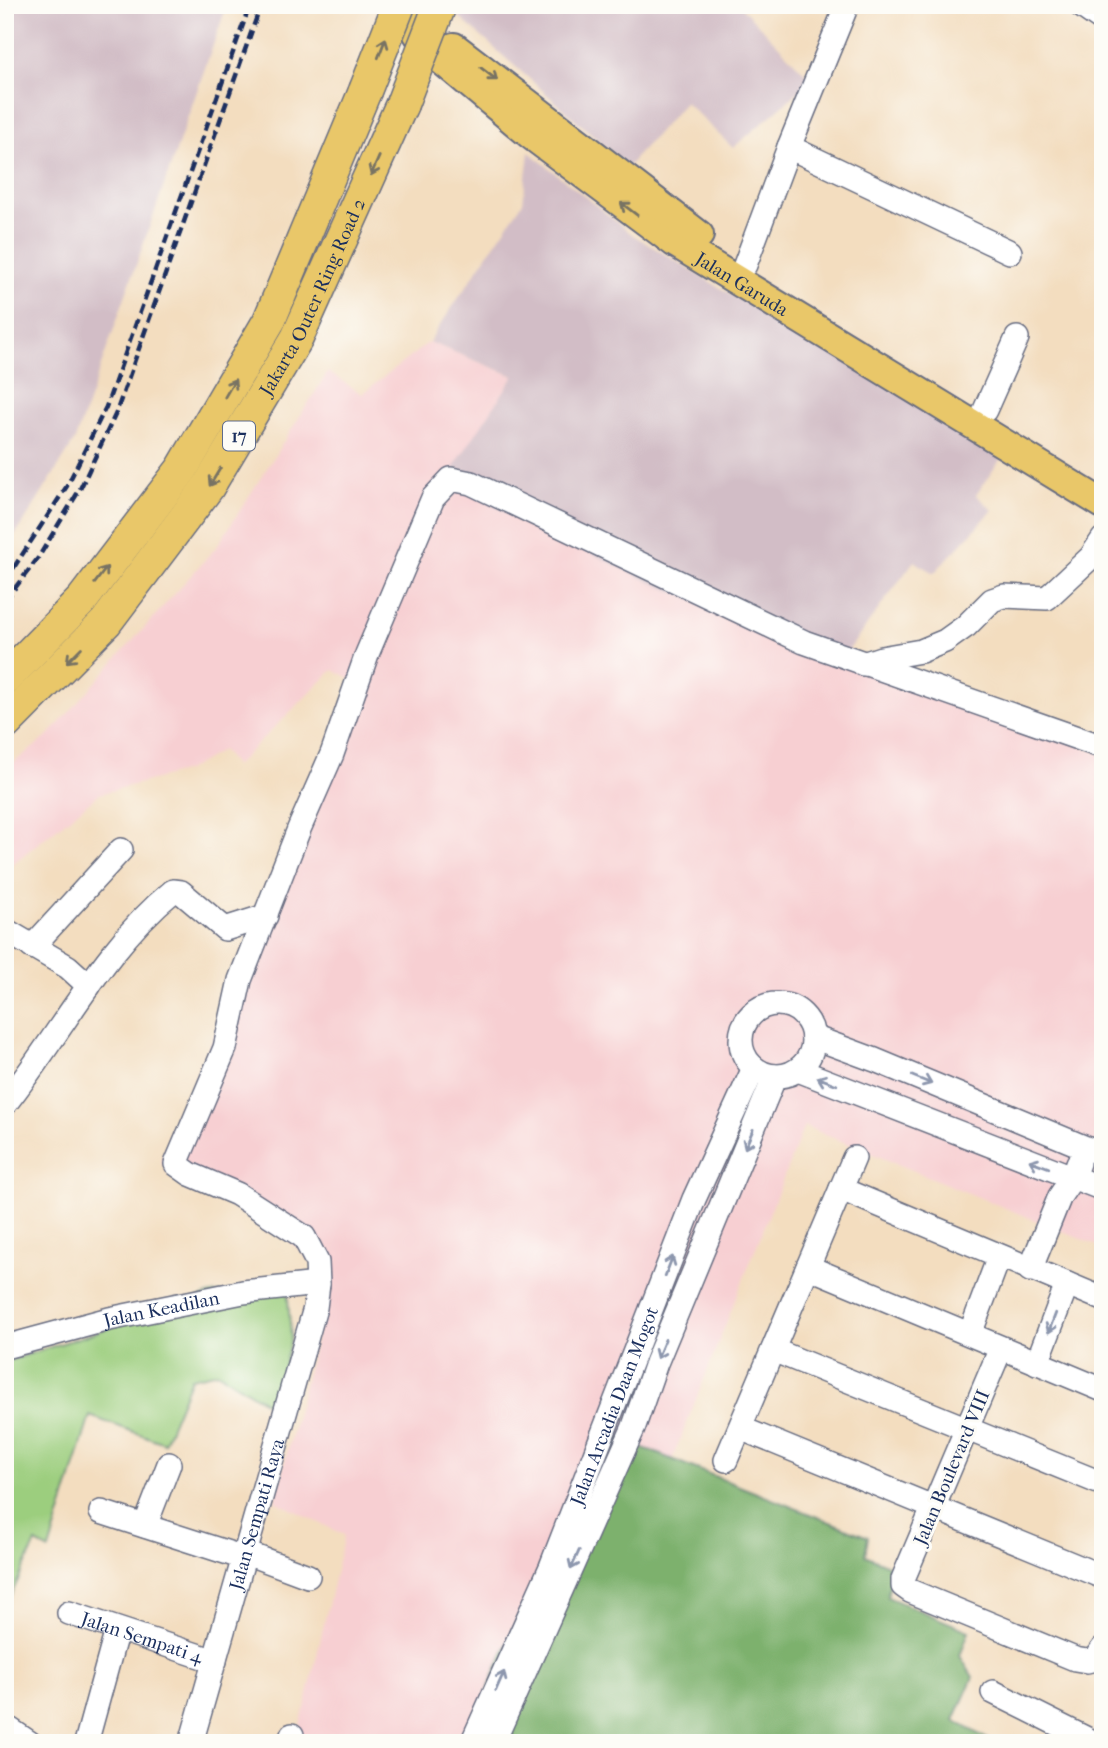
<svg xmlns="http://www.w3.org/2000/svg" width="1108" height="1748" viewBox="0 0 1108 1748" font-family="'IM FELL French Canon',serif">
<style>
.built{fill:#f7cfd2}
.industrial{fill:#d2bdc6}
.green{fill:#9cce7e;stroke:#5c7e6e;stroke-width:2}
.forest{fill:#7db16d;stroke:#4c7066;stroke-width:2}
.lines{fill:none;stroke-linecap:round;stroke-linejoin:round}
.minor-casing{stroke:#676c80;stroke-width:26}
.major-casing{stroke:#676c80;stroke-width:32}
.highway-casing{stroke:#676c80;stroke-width:35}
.minor{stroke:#fff;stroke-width:23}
.major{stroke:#e9c769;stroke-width:28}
.highway{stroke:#e9c769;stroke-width:32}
.rail{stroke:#1b2f5e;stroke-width:4.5;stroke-dasharray:10 5;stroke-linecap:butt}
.highway-bridge-casing{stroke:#676c80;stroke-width:35;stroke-linecap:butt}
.highway-bridge{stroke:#e9c769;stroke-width:32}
.oneway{stroke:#787363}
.oneway2{stroke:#8d97ae}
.labels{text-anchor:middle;stroke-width:6;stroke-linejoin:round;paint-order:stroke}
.shield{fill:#fdfcf7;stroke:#5f6c8c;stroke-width:2}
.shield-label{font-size:18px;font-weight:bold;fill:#1b2f5e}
.street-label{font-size:19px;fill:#1b2f5e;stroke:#fdfcf7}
</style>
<rect width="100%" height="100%" fill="#fdfcf7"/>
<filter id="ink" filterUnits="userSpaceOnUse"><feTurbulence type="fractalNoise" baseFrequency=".0143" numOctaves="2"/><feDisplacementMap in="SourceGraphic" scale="14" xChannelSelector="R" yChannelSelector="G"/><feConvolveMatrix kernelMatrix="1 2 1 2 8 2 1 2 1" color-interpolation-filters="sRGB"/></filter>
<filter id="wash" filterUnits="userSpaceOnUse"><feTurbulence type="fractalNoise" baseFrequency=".00686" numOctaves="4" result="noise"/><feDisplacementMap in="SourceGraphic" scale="28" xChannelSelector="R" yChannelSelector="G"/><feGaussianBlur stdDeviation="1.57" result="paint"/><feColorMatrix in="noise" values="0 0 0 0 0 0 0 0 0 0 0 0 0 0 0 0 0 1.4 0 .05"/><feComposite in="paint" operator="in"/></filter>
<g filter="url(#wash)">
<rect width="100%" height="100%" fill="#f3ddbf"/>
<polygon class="built" points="429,342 514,376 445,482 1103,755 1103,1248 804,1126 672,1460 598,1431 465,1743 294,1743 305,1708 344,1535 275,1501 319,1325 314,1263 242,1200 160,1162 285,871 358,682 333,670 235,766 222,750 186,771 99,794 5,870 5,769 47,737 218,545 328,372 362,394"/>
<g class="industrial">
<polygon points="5,5 227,5 75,440 21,527 5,546"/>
<polygon points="464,5 739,5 812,80 733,148 685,102 628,166 458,16"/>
<polygon points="529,152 633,235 740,300 886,383 1002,457 976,495 993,510 934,573 914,561 839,663 650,582 444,482 514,376 429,342 523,202"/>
</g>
<polygon class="green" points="287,1286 291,1337 274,1408 217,1372 191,1378 164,1443 90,1416 49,1550 36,1543 5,1607 5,1362 211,1294"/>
<polygon class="forest" points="598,1430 868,1537 865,1555 893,1567 887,1597 969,1631 960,1656 973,1677 954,1720 994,1743 465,1743"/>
</g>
<g filter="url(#ink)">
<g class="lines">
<defs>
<g id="minor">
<polyline points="1080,5 1103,21"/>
<polyline points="789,147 1010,252"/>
<polyline points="745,265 789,147 847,5"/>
<polyline points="985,410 1017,338"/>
<polyline points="863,664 881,658 921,651 945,641 966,626 992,600 1004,596 1047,598 1091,557 1103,539"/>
<polyline points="5,930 68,967 89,986"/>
<polyline points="32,947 121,850"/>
<circle cx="777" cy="1040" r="36"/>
<polyline points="813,1037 875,1060 1103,1155"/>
<polyline points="798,1070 1103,1189"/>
<path d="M 5,1104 C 61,1034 103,948 173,891 L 181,892 L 225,929 L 266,916"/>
<polyline points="841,1189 1103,1299"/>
<polyline points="808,1267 1103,1390"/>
<polyline points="1030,1270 1060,1196 1073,1177 1078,1163"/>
<polyline points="970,1334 999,1257"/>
<path id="s1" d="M 5,1347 L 109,1319 L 243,1292 L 318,1284"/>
<polyline points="1001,1348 903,1579 903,1586 910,1591 1075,1659 1087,1661 1095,1659 1103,1648"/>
<polyline points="773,1350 1103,1484"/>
<polyline points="1037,1363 1067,1284"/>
<polyline points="740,1428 1103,1577"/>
<polyline points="726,1460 854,1158"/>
<polyline points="101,1512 244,1558"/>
<polyline points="145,1526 169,1464"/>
<polyline points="246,1553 308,1576"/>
<path id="s2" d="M 69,1613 L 215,1661"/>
<polyline points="993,1692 1095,1743"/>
<polyline points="5,1726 30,1743"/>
<polyline points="86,1743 117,1630"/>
<path id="s3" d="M 191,1743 L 315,1308 L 318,1284 L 317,1262 L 304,1237 L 237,1194 L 190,1174 L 176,1164 L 225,1048 L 240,980 L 299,829 L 332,754 L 367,654 L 433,498 L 451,479 L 471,483 L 804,642 L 1103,747"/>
<polyline points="290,1743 292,1735"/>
<path id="s4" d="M 472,1743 L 551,1567 L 694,1199 L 754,1068"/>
<polyline points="493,1743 633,1429 656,1363 775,1076"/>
</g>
<g id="major">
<path id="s5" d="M 392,5 L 412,24 L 426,47 L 531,135 L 674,242 L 1103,504"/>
<polyline points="454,47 699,235"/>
</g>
<g id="highway">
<polyline points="5,679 82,600 182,469 269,321 365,91"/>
<path id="s6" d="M 5,724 L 106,622 L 208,487 L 297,338 L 402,104"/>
</g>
</defs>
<use href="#minor" class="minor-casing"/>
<use href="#major" class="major-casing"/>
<use href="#highway" class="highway-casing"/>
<use href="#minor" class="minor"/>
<use href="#major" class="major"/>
<use href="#highway" class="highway"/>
<g class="rail">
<polyline points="5,581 67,486 106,407 250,5"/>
<polyline points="5,601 38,558 80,489 116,413 261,5"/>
</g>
<defs>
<g id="highway-bridge">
<polyline points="365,91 399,5"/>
<polyline points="402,104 440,5"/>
</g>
</defs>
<use href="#highway-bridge" class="highway-bridge-casing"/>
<use href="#highway-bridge" class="highway-bridge"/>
</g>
<defs><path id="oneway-shaft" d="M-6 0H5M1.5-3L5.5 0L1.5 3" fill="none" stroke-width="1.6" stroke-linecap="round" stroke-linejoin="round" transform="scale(1.75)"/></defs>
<g class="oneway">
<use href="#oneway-shaft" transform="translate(382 48) rotate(-69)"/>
<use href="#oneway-shaft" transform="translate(489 74) rotate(38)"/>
<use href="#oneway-shaft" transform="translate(375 166) rotate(114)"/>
<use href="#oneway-shaft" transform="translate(629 209) rotate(-143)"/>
<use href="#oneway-shaft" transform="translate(230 388) rotate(-60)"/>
<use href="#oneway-shaft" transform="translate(215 477) rotate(121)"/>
<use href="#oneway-shaft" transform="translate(101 575) rotate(-53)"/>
<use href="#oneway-shaft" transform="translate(74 655) rotate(135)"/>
</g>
<g class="oneway2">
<use href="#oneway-shaft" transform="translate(922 1080) rotate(22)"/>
<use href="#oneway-shaft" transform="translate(827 1081) rotate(-159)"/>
<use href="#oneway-shaft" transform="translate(749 1139) rotate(113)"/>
<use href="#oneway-shaft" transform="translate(1039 1164) rotate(-159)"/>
<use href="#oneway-shaft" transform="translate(669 1266) rotate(-69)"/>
<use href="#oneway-shaft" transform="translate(1052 1323) rotate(111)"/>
<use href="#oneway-shaft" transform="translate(661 1349) rotate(113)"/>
<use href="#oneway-shaft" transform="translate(575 1560) rotate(114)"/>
<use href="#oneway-shaft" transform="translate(500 1681) rotate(-66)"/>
</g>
</g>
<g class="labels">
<rect class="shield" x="223" y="421.5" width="32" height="29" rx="5"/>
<g class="shield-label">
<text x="239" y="442">17</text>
</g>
<g class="street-label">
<text dy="7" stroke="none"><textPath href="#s5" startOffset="450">Jalan Garuda</textPath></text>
<text dy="7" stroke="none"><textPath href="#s6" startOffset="530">Jakarta Outer Ring Road 2</textPath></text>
<text dy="7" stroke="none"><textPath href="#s1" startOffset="161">Jalan Keadilan</textPath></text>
<text dy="7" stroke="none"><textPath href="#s4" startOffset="366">Jalan Arcadia Daan Mogot</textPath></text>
<text transform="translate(951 1467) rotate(-67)" y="7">Jalan Boulevard VIII</text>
<text dy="7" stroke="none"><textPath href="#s3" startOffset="238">Jalan Sempati Raya</textPath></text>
<text dy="7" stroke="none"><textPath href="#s2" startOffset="77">Jalan Sempati 4</textPath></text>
</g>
</g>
<rect width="1108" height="1748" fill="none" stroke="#fdfcf7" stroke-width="28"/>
</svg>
